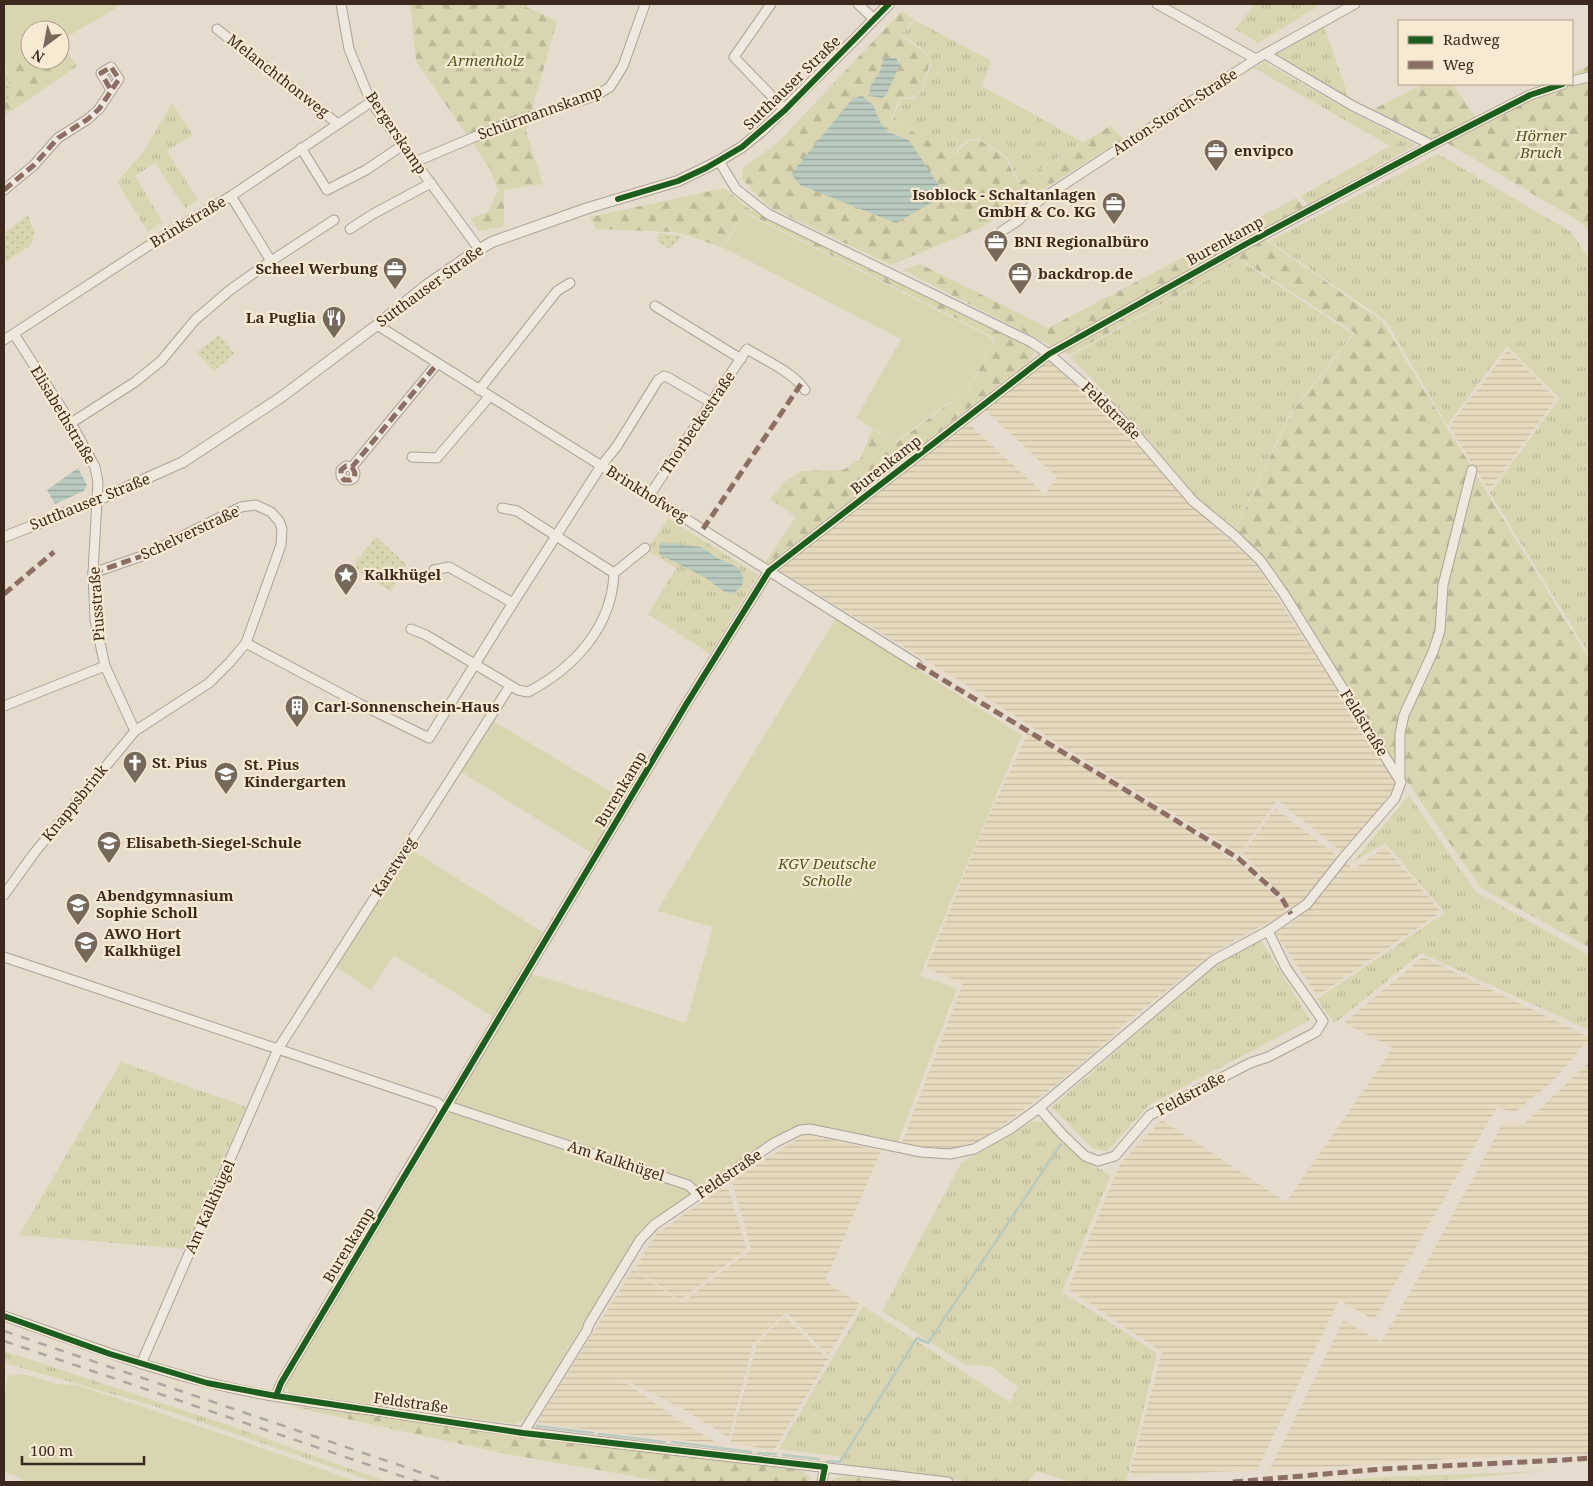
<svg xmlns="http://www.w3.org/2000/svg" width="1593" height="1486" viewBox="0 0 1593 1486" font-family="'Noto Serif',serif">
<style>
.farmland{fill:url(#farmland-rules)}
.grass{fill:url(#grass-tufts)}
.forest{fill:url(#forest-firs);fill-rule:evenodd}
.park{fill:url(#park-dots)}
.garden{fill:#d9d5b0}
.water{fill:url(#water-rules)}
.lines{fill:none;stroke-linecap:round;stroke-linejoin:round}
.stream{stroke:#b9cabf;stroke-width:2.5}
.minor-casing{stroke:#aba197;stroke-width:11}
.tertiary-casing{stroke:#aba197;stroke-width:12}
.minor{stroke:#eee8df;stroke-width:9}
.tertiary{stroke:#eee8df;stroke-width:10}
.rail{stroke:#ada7a0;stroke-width:2.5;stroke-dasharray:9 9;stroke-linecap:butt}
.quiet{stroke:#8d6e63;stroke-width:5;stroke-dasharray:10 5;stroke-linecap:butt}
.cycleway-casing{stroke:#f7ead3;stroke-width:9}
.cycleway{stroke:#1b5e20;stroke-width:6}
.labels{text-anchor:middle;stroke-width:4.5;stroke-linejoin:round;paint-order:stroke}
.park-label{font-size:15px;font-style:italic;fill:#505823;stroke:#f7ead3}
.street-label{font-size:15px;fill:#3b291e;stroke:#f7ead3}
.poi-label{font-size:15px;font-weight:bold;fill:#3b291e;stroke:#f7ead3;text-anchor:start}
</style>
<defs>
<pattern id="farmland-rules" width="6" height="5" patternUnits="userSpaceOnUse" patternTransform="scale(1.25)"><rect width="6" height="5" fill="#e6dabe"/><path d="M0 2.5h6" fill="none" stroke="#c6bba3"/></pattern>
<pattern id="grass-tufts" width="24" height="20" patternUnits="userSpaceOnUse" patternTransform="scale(1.25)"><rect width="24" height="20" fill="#d9d5b0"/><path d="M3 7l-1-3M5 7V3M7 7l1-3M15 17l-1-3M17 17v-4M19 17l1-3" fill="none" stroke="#bbb797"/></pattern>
<pattern id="forest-firs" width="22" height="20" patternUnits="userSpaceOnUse" patternTransform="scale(1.25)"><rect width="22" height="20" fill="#d9d5b0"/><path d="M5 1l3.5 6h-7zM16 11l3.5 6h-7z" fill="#bbb797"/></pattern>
<pattern id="park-dots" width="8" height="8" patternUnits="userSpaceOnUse" patternTransform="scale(1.25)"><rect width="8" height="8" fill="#d9d5b0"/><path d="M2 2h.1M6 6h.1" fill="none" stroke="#bbb797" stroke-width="1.8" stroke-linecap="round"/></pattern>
<pattern id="water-rules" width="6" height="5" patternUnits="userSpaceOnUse" patternTransform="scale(1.25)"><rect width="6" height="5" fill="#b9cabf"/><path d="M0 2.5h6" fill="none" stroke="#98a49b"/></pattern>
</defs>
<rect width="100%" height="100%" fill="#e6dcce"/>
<g class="farmland">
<polygon points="1508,350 1556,399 1489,491 1449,426"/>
<polygon points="1049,358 1131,433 1191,505 1255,563 1397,783 1384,803 1342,852 1277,800 1240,854 1067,749 965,684 778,570 966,421 1045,495 1057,477 983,408"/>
<polygon points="1028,732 1143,800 1242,866 1279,900 1286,913 1229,943 1213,953 1123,1025 1102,1046 1053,1087 998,1129 973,1144 957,1151 941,1151 902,1143 963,983 926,968 982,831"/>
<polygon points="1275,808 1354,869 1385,847 1441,912 1317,996 1275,932 1301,918 1243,853"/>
<polygon points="1423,957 1589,1037 1589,1039 1553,1081 1514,1113 1497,1107 1374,1320 1339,1300 1257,1470 1129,1476 1162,1352 1068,1289 1120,1164 1162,1120 1286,1202 1393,1048 1344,1023"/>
<polygon points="1589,1062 1589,1454 1463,1458 1269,1471 1343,1320 1381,1342 1412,1289 1503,1123 1524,1124"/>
<polygon points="805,1134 881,1151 825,1281 860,1304 828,1355 786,1312 753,1344 729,1438 685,1410 617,1376 678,1420 719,1444 596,1431 537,1422 633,1269 682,1303 751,1249 732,1181"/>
<polygon points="727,1185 747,1249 680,1300 635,1269 656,1234"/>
<polygon points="784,1316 828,1359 774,1450 730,1443 757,1344"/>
</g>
<g class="grass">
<polygon points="1255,4 1316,4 1317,7 1258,43 1235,29"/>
<polygon points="915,20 991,61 982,86 1083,142 1019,182 1007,157 980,139 967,140 953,154 892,119 901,99 916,98 923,89 931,63 923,49 901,35"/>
<polygon points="1324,26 1349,98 1276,55"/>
<polygon points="1264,62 1355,114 1416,145 1308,205 1301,196 1390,146 1254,68"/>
<polygon points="172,103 193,135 167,151 198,200 185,208 155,163 135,176 163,222 148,232 117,182 144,151"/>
<polygon points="1438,154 1571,232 1589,259 1589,654 1490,493 1560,398 1507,346 1447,425 1386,321 1269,241"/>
<polygon points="1241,261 1353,334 1291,412 1235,528 1195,496 1143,433 1070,356"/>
<polygon points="668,518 758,575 710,654 648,614 676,568 647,550"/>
<polygon points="1409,795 1475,891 1589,955 1589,1030 1421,953 1334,1024 1317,999 1445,913 1385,843 1353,862"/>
<polygon points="1261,940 1310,1020 1149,1105 1107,1151 1092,1148 1052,1107 1217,963"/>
<polygon points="121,1062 246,1107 184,1249 19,1235"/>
<polygon points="1033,1121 1043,1122 1085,1161 1111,1175 1062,1292 1157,1353 1126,1482 1070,1482 1037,1471 1028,1482 963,1481 843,1465 838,1456 779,1449 863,1306 1010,1402 1018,1387 992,1367 964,1364 882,1311 961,1163"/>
<polygon points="4,1351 228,1425 387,1482 375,1482 148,1404 4,1363"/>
<polygon points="1548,1471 1427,1482 1325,1482 1381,1477"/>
</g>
<g class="forest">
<polygon points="410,4 527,4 526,7 557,21 526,131 543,184 504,190 504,226 479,231 470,218 488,212 498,190 490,169 416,61"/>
<path d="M 901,12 L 914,19 L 900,36 L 923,51 L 930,62 L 922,89 L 916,97 L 900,98 L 891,119 L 954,155 L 968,141 L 980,140 L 1006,158 L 1018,183 L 1110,126 L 1124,139 L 982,227 L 891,265 L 771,208 L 756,194 L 742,179 L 743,168 L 777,143 ZM 884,58 L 882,98 L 871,96 L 870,86 L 879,73 ZM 873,105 C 883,130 884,131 910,140 L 896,223 Z"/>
<polygon points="60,42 77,66 4,116 4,104 12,98 5,62 30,55 30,60 60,60"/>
<polygon points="1589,65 1589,234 1582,223 1447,143 1555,84 1572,84 1572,74"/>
<polygon points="1423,84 1453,84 1475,117 1432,139 1372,110"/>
<polygon points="724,188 746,207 1029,346 1034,353 1030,361 768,565 765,563 796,517 770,499 784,482 802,471 843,470 861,458 872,429 896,443 970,388 995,338 743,211 723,248 687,235 674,232 596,229 590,217"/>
<polygon points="1296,198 1304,207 1256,233 1382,321 1589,659 1589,947 1481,888 1396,766 1263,568 1232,536 1292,412 1355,333 1242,260 1069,355 903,270 920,264 1048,328"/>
<path d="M 284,1405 L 796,1469 C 803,1472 809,1474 811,1482 L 666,1482 L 501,1453 Z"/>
<polygon points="845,1476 899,1482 830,1482 836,1478"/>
</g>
<g class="park">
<polygon points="4,61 12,98 4,104"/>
<polygon points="28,215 34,232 31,245 4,263 4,233"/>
<polygon points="659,233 682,236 670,249 657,242"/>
<polygon points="219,335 235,354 213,371 197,352"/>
<polygon points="376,537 407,565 391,591 352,567"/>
</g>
<g class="garden">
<polygon points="4,4 123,4 60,41 60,30 30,30 30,55 5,62"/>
<polygon points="743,212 994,339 969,388 895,442 856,418 901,339 724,248"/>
<polygon points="836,618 1022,735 920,975 957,989 897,1144 805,1125 797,1125 687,1202 640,1230 525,1419 515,1424 289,1393 285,1384 315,1335 495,1018 394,955 371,990 335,966 410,849 546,934 592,853 461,772 493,721 628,802 527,972 686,1023 713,927 657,911"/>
<polygon points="23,1374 56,1384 76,1385 141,1406 359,1482 21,1482 22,1478 4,1472 4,1396 8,1376"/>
</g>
<g class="water">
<polygon points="884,58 896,58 900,65 886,95 882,98 870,96 870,86 879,73"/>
<polygon points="862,96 873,105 880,122 888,132 909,140 945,195 896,223 800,185 791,174 853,98"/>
<polygon points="78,468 87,485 84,491 55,504 47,490"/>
<polygon points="663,542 701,547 717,558 737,567 743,576 742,586 734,593 723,591 706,578 659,554 659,545"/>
</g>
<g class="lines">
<g class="stream">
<polyline points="537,1426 593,1433"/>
<polyline points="599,1434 665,1442"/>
<polyline points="672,1442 751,1452"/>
<polyline points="758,1453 776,1454"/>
<polyline points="783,1455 819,1459"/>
<polyline points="828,1461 840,1462 917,1338 928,1343 1061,1144"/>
</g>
<defs>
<g id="minor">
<polyline points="341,4 349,49 371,102 479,249"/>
<polyline points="771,4 734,57 785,110"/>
<polyline points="858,4 874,19"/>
<polyline points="1157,4 1256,59"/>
<polyline points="217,29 338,124"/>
<polyline points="1265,54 1353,106 1432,145"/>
<polyline points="1572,81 1589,77"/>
<polyline points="301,148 327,190 366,170 403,145"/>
<polyline points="719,161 736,189 768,214 1031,342 1049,354 1109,406 1139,438 1193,501 1234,535 1260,560 1284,594 1399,779"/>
<polyline points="415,162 498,127 595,96 610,87 623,66 645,4"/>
<polyline points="4,190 34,165 58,138 88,119 99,109 119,79 111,67 101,73 111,90"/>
<polyline points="350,229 373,214 431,183"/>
<polyline points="1002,231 1019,220 1031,206 1256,59 1355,4"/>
<polyline points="271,261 334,220"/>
<polyline points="655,306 741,359"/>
<polyline points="377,325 917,664"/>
<polyline points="14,334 71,423 95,467 98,482 93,573 95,620 105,666 135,731"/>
<polyline points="4,340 148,246 231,196 371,102"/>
<polyline points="479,390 557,291 570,283"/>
<polyline points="71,423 135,382 161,361 195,320 230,290 271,261 231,196"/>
<polyline points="412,457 437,458 489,397"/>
<polyline points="352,467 355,473 354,478 350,480 344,480 341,476 341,470 346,466 352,467 437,364"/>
<path d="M 649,496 L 747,349 C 765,360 794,373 805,390"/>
<polyline points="502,508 517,511 614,573"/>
<polyline points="513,603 601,466 617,446 658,380 664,376 669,378 712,403"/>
<path d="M 411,629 L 426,635 L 518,690 L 528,692 C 574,668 612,627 614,573 L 645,548"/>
<polyline points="246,643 362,705 429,738 513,603 449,567 434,570"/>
<polyline points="4,706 105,666"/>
<polyline points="4,895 35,852 135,731 209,683 230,662 246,643 281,545 282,529 279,521 271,512 256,505 241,507 142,556 93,573"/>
<polyline points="4,957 438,1103 441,1107 442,1112 281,1383 276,1396"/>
<polyline points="1039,1108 1063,1135 1085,1156 1098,1161 1115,1156 1150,1115 1250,1063 1268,1057 1316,1032 1323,1021 1286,968 1268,931"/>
<polyline points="698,1194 688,1185 451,1107 449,1102 687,703 769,571 1049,354 1246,244 1432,145 1530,95 1563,84"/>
<path d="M 4,1316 C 71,1339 137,1365 206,1382 C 273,1399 343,1406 411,1416 C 589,1443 769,1460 948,1482"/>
<polyline points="141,1364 278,1049 510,686"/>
<polyline points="523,1433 587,1330 589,1324 640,1240 654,1225 774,1143 800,1130 810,1129 921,1152 950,1154 974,1149 1010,1129 1039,1108 1214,960 1268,931 1307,904 1344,857 1395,798 1401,782 1400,779 1400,733 1404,715 1433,652 1440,631 1443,585 1472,470"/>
<polyline points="822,1482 825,1467"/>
</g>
<polyline id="tertiary" points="4,537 98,500 183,462 280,398 377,325 428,284 470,255 492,242 588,208 678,181 719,161 742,147 763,130 856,38 889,4"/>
</defs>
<use href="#minor" class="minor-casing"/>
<use href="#tertiary" class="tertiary-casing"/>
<use href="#minor" class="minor"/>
<use href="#tertiary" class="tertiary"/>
<g class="rail">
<polyline points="4,1331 449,1482"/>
<polyline points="4,1341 419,1482"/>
</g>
<g class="quiet">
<polyline points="4,190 34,165 58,138 88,119 99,109 119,79 111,67 101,73 111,90"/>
<polyline points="352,467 355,473 354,478 350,480 344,480 341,476 341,470 346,466 352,467 437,364"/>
<polyline points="703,529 801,384"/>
<polyline points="93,573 142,556 241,507"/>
<polyline points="4,594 54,552"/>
<polyline points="917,664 1238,858 1281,897 1291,914"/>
<polyline points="1233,1482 1382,1469 1564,1460 1589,1458"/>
</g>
<defs>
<g id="cycleway">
<polyline points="618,199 678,181 706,168 742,147 785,110 889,4"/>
<polyline points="4,1316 110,1354 177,1374 207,1383 276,1396 523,1433 825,1467 822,1482"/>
<polyline points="276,1396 281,1383 687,703 769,571 1049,354 1246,244 1432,145 1530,95 1563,84"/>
</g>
</defs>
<use href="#cycleway" class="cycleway-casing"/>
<use href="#cycleway" class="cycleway"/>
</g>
<defs>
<symbol id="office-pin" viewBox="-11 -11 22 30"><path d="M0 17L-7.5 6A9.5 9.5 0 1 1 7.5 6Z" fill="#77685c" stroke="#f7ead3"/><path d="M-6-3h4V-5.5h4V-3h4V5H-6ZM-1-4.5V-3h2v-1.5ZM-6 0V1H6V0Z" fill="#fff"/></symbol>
<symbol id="restaurant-pin" viewBox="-11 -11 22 30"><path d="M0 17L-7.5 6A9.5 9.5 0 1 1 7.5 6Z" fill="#77685c" stroke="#f7ead3"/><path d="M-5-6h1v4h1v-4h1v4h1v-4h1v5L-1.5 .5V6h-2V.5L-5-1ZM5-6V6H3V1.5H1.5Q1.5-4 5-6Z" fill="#fff"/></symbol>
<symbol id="sight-pin" viewBox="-11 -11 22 30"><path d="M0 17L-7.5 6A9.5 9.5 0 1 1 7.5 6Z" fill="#77685c" stroke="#f7ead3"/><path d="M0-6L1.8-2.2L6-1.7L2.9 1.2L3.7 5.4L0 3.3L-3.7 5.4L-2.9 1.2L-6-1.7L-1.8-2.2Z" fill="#fff"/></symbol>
<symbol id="building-pin" viewBox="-11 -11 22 30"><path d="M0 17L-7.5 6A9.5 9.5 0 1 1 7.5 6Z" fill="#77685c" stroke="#f7ead3"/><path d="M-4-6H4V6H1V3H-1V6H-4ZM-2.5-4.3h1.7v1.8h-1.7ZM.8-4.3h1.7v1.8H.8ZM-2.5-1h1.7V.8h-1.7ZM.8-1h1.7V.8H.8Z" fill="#fff"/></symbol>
<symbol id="church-pin" viewBox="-11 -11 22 30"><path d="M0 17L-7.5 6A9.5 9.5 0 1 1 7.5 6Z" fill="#77685c" stroke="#f7ead3"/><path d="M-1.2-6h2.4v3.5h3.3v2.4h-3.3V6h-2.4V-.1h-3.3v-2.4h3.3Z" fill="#fff"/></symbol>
<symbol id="school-pin" viewBox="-11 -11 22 30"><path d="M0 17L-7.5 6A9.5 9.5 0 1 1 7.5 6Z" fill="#77685c" stroke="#f7ead3"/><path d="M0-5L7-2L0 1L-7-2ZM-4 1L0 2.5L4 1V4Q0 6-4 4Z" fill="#fff"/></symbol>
</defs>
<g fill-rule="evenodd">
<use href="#office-pin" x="1202" y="137" width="28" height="38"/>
<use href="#office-pin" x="1100" y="190" width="28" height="38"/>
<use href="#office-pin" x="982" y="228" width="28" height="38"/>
<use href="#office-pin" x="381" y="255" width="28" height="38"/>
<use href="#office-pin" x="1006" y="260" width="28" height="38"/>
<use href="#restaurant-pin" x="320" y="304" width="28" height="38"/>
<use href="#sight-pin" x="332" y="561" width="28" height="38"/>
<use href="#building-pin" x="283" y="693" width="28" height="38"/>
<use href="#church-pin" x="121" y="749" width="28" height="38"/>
<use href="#school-pin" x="212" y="760" width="28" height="38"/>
<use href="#school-pin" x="95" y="829" width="28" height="38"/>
<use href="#school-pin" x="64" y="891" width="28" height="38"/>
<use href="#school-pin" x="72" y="929" width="28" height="38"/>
</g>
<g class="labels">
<g class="park-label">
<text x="486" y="66">Armenholz</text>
<text x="1541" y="141">Hörner<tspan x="1541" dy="17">Bruch</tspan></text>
<text x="827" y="869">KGV Deutsche<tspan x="827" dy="17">Scholle</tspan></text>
</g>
<g class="street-label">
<text transform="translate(278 76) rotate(38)" y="5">Melanchthonweg</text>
<text transform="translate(792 83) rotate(-44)" y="5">Sutthauser Straße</text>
<text transform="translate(1175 112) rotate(-33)" y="5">Anton-Storch-Straße</text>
<text transform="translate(540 113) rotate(-20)" y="5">Schürmannskamp</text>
<text transform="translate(396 133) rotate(56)" y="5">Bergerskamp</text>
<text transform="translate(188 222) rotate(-31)" y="5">Brinkstraße</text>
<text transform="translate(1225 241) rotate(-29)" y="5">Burenkamp</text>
<text transform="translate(430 286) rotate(-36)" y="5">Sutthauser Straße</text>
<text transform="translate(1111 411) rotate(44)" y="5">Feldstraße</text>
<text transform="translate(63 415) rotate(59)" y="5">Elisabethstraße</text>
<text transform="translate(698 423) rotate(-56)" y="5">Thorbeckestraße</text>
<text transform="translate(886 465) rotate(-38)" y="5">Burenkamp</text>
<text transform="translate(647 494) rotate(32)" y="5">Brinkhofweg</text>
<text transform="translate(90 502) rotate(-22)" y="5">Sutthauser Straße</text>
<text transform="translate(190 533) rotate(-25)" y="5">Schelverstraße</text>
<text transform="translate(97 604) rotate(-94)" y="5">Piusstraße</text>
<text transform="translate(1364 723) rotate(58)" y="5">Feldstraße</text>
<text transform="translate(621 789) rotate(-59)" y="5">Burenkamp</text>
<text transform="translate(75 803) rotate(-51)" y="5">Knappsbrink</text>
<text transform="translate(394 867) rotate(-57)" y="5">Karstweg</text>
<text transform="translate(1191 1094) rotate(-28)" y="5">Feldstraße</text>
<text transform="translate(616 1161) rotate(18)" y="5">Am Kalkhügel</text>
<text transform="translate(729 1174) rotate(-34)" y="5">Feldstraße</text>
<text transform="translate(210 1207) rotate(-66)" y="5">Am Kalkhügel</text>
<text transform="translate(349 1245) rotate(-59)" y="5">Burenkamp</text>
<text transform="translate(411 1403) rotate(8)" y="5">Feldstraße</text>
</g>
<g class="poi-label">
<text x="1234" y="156">envipco</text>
<text x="1096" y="200" text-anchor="end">Isoblock - Schaltanlagen<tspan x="1096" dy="17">GmbH &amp; Co. KG</tspan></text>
<text x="1014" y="247">BNI Regionalbüro</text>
<text x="378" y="274" text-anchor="end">Scheel Werbung</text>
<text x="1038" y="279">backdrop.de</text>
<text x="316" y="323" text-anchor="end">La Puglia</text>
<text x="364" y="580">Kalkhügel</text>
<text x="314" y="712">Carl-Sonnenschein-Haus</text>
<text x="152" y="768">St. Pius</text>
<text x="244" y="770">St. Pius<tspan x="244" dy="17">Kindergarten</tspan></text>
<text x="126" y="848">Elisabeth-Siegel-Schule</text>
<text x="96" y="901">Abendgymnasium<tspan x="96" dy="17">Sophie Scholl</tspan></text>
<text x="104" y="939">AWO Hort<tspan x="104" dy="17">Kalkhügel</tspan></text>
</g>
</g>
<rect width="1593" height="1486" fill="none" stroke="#3b291e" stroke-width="10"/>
<rect x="1398" y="20" width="175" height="65" fill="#f7ead3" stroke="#ac9d8b"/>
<rect x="1408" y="36" width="25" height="8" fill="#1b5e20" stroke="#ac9d8b"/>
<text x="1443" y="45" font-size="15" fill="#3b291e">Radweg</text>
<rect x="1408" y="61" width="25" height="8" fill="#8d6e63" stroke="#ac9d8b"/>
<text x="1443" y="70" font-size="15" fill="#3b291e">Weg</text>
<g transform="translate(45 45) rotate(212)"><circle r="24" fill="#f7ead3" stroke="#ac9d8b"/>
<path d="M0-4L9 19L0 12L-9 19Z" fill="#77685c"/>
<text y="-8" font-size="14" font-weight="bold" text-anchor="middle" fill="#3b291e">N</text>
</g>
<path d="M22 1456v8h122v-8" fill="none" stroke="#3b291e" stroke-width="2.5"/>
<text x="30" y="1456" font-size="15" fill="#3b291e" stroke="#f7ead3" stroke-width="4" paint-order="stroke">100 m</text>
</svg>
